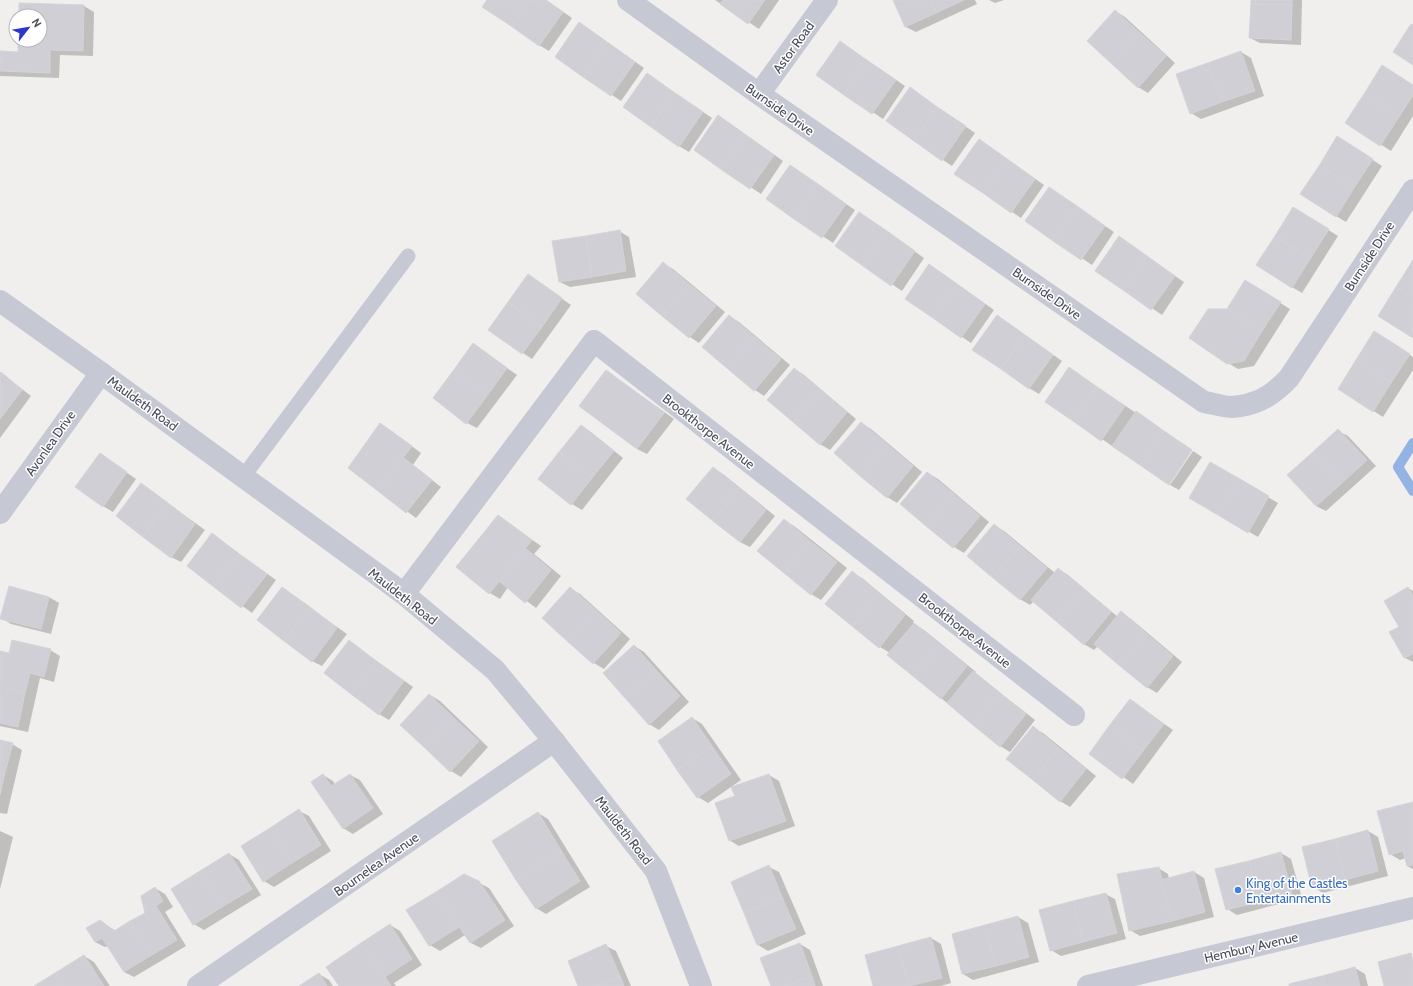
<svg xmlns="http://www.w3.org/2000/svg" width="1413" height="986" viewBox="0 0 1413 986" font-family="Cabin,sans-serif">
<style>
.shadow{fill:#0003}
.lines{fill:none;stroke-linecap:round;stroke-linejoin:round}
.stream{stroke:#93b4e2;stroke-width:10}
.building{fill:#cfcfd5;stroke:#d3d3d9}
.lane{stroke:#c6c8d3;stroke-width:15}
.street{stroke:#c6c8d3;stroke-width:22}
.shop-dot{fill:#3f7fe0;stroke:#fff;stroke-width:1.5}
.labels{text-anchor:middle;stroke-width:3;stroke-linejoin:round;paint-order:stroke}
.street-label{font-size:13px;fill:#484b59;stroke:#fff}
.shop-label{font-size:13px;fill:#366cbe;stroke:#fff;text-anchor:start}
</style>
<rect width="100%" height="100%" fill="#f0efee"/>
<g class="shadow">
<polygon points="488,0 546,0 572,18 549,51 539,45"/>
<polygon points="715,0 779,0 759,29"/>
<polygon points="894,0 975,0 977,4 916,32 906,27"/>
<polygon points="989,0 1004,0 995,3"/>
<polygon points="1251,0 1302,0 1301,45 1260,43 1250,38"/>
<polygon points="20,4 84,6 94,12 93,56 60,55 59,78 0,76 0,52 19,53 19,40 40,40 40,16 20,16"/>
<polygon points="1115,11 1125,17 1175,63 1148,93 1138,87"/>
<polygon points="589,29 644,68 621,101 556,57"/>
<polygon points="840,42 905,86 883,119 817,75"/>
<polygon points="1241,52 1251,58 1264,96 1201,119 1191,113"/>
<polygon points="647,74 712,118 689,152 679,146"/>
<polygon points="1413,86 1413,116 1391,151 1346,123"/>
<polygon points="910,88 975,133 952,166 943,160"/>
<polygon points="728,122 783,161 761,194 695,150"/>
<polygon points="1347,143 1382,166 1346,222 1336,216"/>
<polygon points="989,146 1044,185 1021,218 956,173"/>
<polygon points="790,166 855,210 833,243 767,199"/>
<polygon points="1049,188 1114,232 1092,265 1027,221"/>
<polygon points="1303,214 1338,236 1302,293 1292,287"/>
<polygon points="869,219 924,258 902,291 836,246"/>
<polygon points="619,231 629,237 636,277 570,287 560,282"/>
<polygon points="1119,238 1184,282 1162,315 1096,270"/>
<polygon points="663,263 673,269 725,312 699,343 690,337"/>
<polygon points="939,271 994,310 971,343 906,298"/>
<polygon points="528,275 571,305 532,359 523,353"/>
<polygon points="1255,287 1290,309 1254,366 1238,369 1228,363 1227,310"/>
<polygon points="729,316 739,322 790,365 764,396 755,390 703,347"/>
<polygon points="1007,322 1062,361 1039,394 1029,388"/>
<polygon points="1385,338 1413,357 1413,370 1383,417 1339,389"/>
<polygon points="474,345 517,375 477,428 467,423"/>
<polygon points="1069,368 1191,450 1168,484 1046,401"/>
<polygon points="795,369 804,375 856,419 830,450 820,444"/>
<polygon points="607,371 674,419 647,454 637,449"/>
<polygon points="0,372 31,396 0,438"/>
<polygon points="861,423 871,429 922,472 897,503 887,497"/>
<polygon points="582,426 591,432 623,458 582,510 572,504"/>
<polygon points="390,430 421,453 413,465 441,487 416,518 349,468"/>
<polygon points="1338,431 1348,436 1376,466 1326,511 1316,506"/>
<polygon points="1193,451 1202,457 1179,490 1170,485"/>
<polygon points="100,454 136,479 113,512 103,506"/>
<polygon points="1210,463 1278,503 1258,537 1190,497"/>
<polygon points="713,468 723,474 775,516 750,547 740,542"/>
<polygon points="928,473 938,479 989,522 964,553 954,547 902,504"/>
<polygon points="141,484 205,530 181,562 171,557"/>
<polygon points="499,516 541,546 534,554 561,576 536,608 508,587 500,599 490,593"/>
<polygon points="784,520 794,526 847,568 821,600 811,594"/>
<polygon points="994,525 1004,531 1055,573 1059,569 1068,575 1118,617 1121,613 1131,619 1182,662 1157,693 1147,687 1098,646 1094,650 1084,644 1034,601 1030,605 1020,599"/>
<polygon points="212,534 276,580 252,613 188,566"/>
<polygon points="852,573 862,578 914,621 913,623 924,630 976,672 975,673 1035,720 1010,752 1000,746 941,698 890,653 880,647"/>
<polygon points="9,587 49,597 59,603 51,634 11,624 1,618"/>
<polygon points="282,588 347,634 322,666 312,661"/>
<polygon points="570,588 580,594 630,639 604,669 594,663 543,618"/>
<polygon points="1408,588 1413,591 1413,662 1405,658 1391,632 1400,627"/>
<polygon points="349,641 413,687 389,720 379,714"/>
<polygon points="634,646 644,652 689,702 659,730 649,724"/>
<polygon points="50,650 60,656 54,682 40,678 28,732 0,726 0,652 9,655"/>
<polygon points="430,695 440,701 488,747 461,777 451,771 402,725"/>
<polygon points="1130,700 1173,730 1133,784 1090,753"/>
<polygon points="692,718 702,724 741,780 708,803 698,797"/>
<polygon points="1033,728 1043,733 1096,776 1070,807 1060,801"/>
<polygon points="0,741 12,744 22,750 7,814 0,813"/>
<polygon points="323,775 333,781 335,785 350,775 360,780 383,814 353,834 343,828"/>
<polygon points="769,775 779,781 795,826 739,846 729,840 736,797"/>
<polygon points="1413,803 1413,869 1407,866 1406,858 1400,860 1390,854"/>
<polygon points="299,811 309,816 331,851 274,887 264,881"/>
<polygon points="538,813 548,819 590,887 546,914 536,908"/>
<polygon points="0,831 13,837 0,889"/>
<polygon points="1368,831 1378,837 1388,876 1323,893 1313,887"/>
<polygon points="1281,853 1291,859 1302,898 1237,915 1227,909"/>
<polygon points="229,854 239,860 261,895 204,930 194,924"/>
<polygon points="769,867 779,872 806,934 768,951 758,945 732,882"/>
<polygon points="1158,868 1168,874 1169,879 1194,872 1204,878 1214,917 1140,936 1130,930"/>
<polygon points="464,875 489,888 514,926 481,948 471,943 465,935 440,951 430,945 408,911"/>
<polygon points="155,888 165,894 173,907 165,912 186,946 134,977 124,972 108,946 105,947 95,942 100,921 116,931 146,913"/>
<polygon points="1105,894 1115,899 1126,939 1061,956 1051,950"/>
<polygon points="1018,917 1028,923 1039,962 973,980 963,974 953,934"/>
<polygon points="390,925 400,931 422,965 394,983 396,986 341,986"/>
<polygon points="931,938 941,944 951,983 941,986 874,986"/>
<polygon points="800,944 810,950 823,986 772,986"/>
<polygon points="606,946 616,951 631,986 580,986"/>
<polygon points="84,956 94,962 110,986 36,986"/>
<polygon points="1355,968 1365,974 1368,986 1290,986"/>
<polygon points="319,974 329,980 333,986 300,986"/>
</g>
<g class="lines">
<polyline class="stream" points="1413,443 1398,467 1413,491"/>
</g>
<g class="building">
<polygon points="487,0 529,0 511,26 482,7"/>
<polygon points="529,0 546,0 563,12 539,46 511,26"/>
<polygon points="723,0 765,0 748,24 720,4"/>
<polygon points="893,0 930,0 936,13 905,27"/>
<polygon points="930,0 964,0 936,13"/>
<polygon points="1251,0 1292,0 1292,5 1251,4"/>
<polygon points="19,3 84,5 83,51 50,50 50,73 0,71 0,51 18,52 18,40 40,40 40,16 19,16"/>
<polygon points="1251,4 1292,5 1291,40 1249,38"/>
<polygon points="1115,10 1140,33 1112,64 1087,41"/>
<polygon points="579,22 607,42 583,77 555,57"/>
<polygon points="1411,24 1413,25 1413,65 1393,52"/>
<polygon points="1140,33 1166,56 1138,88 1112,64"/>
<polygon points="840,41 868,61 844,95 816,75"/>
<polygon points="607,42 635,62 611,96 583,77"/>
<polygon points="1241,51 1255,91 1222,102 1208,63"/>
<polygon points="868,61 896,80 872,114 844,95"/>
<polygon points="1208,63 1222,102 1190,114 1176,74"/>
<polygon points="1382,65 1413,85 1413,95 1399,117 1364,94"/>
<polygon points="647,73 675,93 651,127 623,107"/>
<polygon points="910,87 937,107 914,141 886,121"/>
<polygon points="675,93 703,112 679,147 651,127"/>
<polygon points="1364,94 1399,117 1380,146 1345,123"/>
<polygon points="937,107 966,126 942,161 914,141"/>
<polygon points="718,115 746,135 722,170 694,150"/>
<polygon points="746,135 774,155 750,189 722,170"/>
<polygon points="1337,136 1373,159 1354,188 1319,166"/>
<polygon points="979,139 1007,159 983,193 954,174"/>
<polygon points="1007,159 1035,179 1011,213 983,193"/>
<polygon points="790,165 818,184 794,219 766,199"/>
<polygon points="1319,166 1354,188 1336,217 1300,194"/>
<polygon points="818,184 846,204 822,238 794,219"/>
<polygon points="1049,187 1077,206 1053,241 1025,221"/>
<polygon points="1077,206 1105,226 1081,260 1053,241"/>
<polygon points="1293,207 1329,229 1310,259 1275,236"/>
<polygon points="859,212 887,231 863,266 835,246"/>
<polygon points="620,230 626,271 592,277 586,236"/>
<polygon points="887,231 915,251 891,286 863,266"/>
<polygon points="586,236 592,277 559,282 552,241"/>
<polygon points="1119,236 1147,256 1123,290 1095,271"/>
<polygon points="1275,236 1310,259 1292,288 1256,265"/>
<polygon points="1147,256 1175,276 1151,310 1123,290"/>
<polygon points="1413,260 1413,297 1396,287"/>
<polygon points="663,262 689,284 662,316 636,294"/>
<polygon points="929,264 957,284 933,318 905,299"/>
<polygon points="528,274 562,298 542,327 508,302"/>
<polygon points="1245,280 1281,302 1262,331 1227,309"/>
<polygon points="689,284 716,306 689,338 662,316"/>
<polygon points="957,284 985,304 961,338 933,318"/>
<polygon points="1396,287 1413,297 1413,338 1378,316"/>
<polygon points="508,302 542,327 522,354 488,330"/>
<polygon points="1208,309 1227,309 1262,331 1244,361 1227,364 1189,338"/>
<polygon points="729,315 755,337 728,369 702,347"/>
<polygon points="997,315 1025,335 1001,369 972,350"/>
<polygon points="1374,331 1410,354 1391,383 1356,360"/>
<polygon points="1025,335 1053,355 1029,389 1001,369"/>
<polygon points="755,337 781,359 754,391 728,369"/>
<polygon points="473,343 507,368 487,396 453,371"/>
<polygon points="1356,360 1391,383 1373,412 1338,389"/>
<polygon points="1069,367 1097,387 1073,421 1045,402"/>
<polygon points="794,368 821,390 793,422 767,400"/>
<polygon points="606,370 664,413 637,449 579,406"/>
<polygon points="453,371 487,396 466,424 433,398"/>
<polygon points="1,372 22,390 0,419 0,373"/>
<polygon points="1097,387 1125,406 1101,441 1073,421"/>
<polygon points="821,390 847,412 820,445 793,422"/>
<polygon points="1136,411 1164,431 1140,465 1112,446"/>
<polygon points="861,422 887,444 860,476 834,453"/>
<polygon points="380,423 412,446 378,491 348,468"/>
<polygon points="581,425 614,451 592,478 559,452"/>
<polygon points="1338,429 1367,460 1341,484 1313,452"/>
<polygon points="1164,431 1192,450 1169,485 1140,465"/>
<polygon points="887,444 913,466 887,498 860,476"/>
<polygon points="559,452 592,478 571,505 538,479"/>
<polygon points="1313,452 1341,484 1316,506 1287,475"/>
<polygon points="100,453 127,472 103,507 75,487"/>
<polygon points="404,458 432,480 406,513 378,491"/>
<polygon points="1210,462 1240,479 1218,515 1189,498"/>
<polygon points="713,467 739,488 713,521 686,499"/>
<polygon points="927,472 954,494 926,526 900,504"/>
<polygon points="1240,479 1269,496 1248,533 1218,515"/>
<polygon points="141,483 168,503 143,537 116,516"/>
<polygon points="739,488 766,510 740,542 713,521"/>
<polygon points="954,494 980,516 953,548 926,526"/>
<polygon points="168,503 195,524 171,558 143,537"/>
<polygon points="498,515 532,540 489,594 456,567"/>
<polygon points="784,519 810,541 784,573 757,551"/>
<polygon points="994,524 1020,546 993,578 967,556"/>
<polygon points="212,533 239,554 214,587 187,566"/>
<polygon points="810,541 837,562 811,595 784,573"/>
<polygon points="1020,546 1047,568 1020,600 993,578"/>
<polygon points="525,548 551,570 525,603 499,581"/>
<polygon points="239,554 267,574 241,608 214,587"/>
<polygon points="1058,568 1085,590 1057,622 1031,600"/>
<polygon points="852,571 879,593 852,626 825,604"/>
<polygon points="9,586 49,597 41,629 0,619"/>
<polygon points="282,587 310,607 284,641 257,620"/>
<polygon points="570,587 596,610 567,641 542,618"/>
<polygon points="1408,587 1413,596 1413,654 1404,658 1389,632 1399,627 1384,601"/>
<polygon points="1085,590 1111,612 1084,645 1057,622"/>
<polygon points="879,593 905,615 879,648 852,626"/>
<polygon points="310,607 337,628 312,662 284,641"/>
<polygon points="596,610 621,633 593,664 567,641"/>
<polygon points="1121,611 1147,634 1120,666 1094,644"/>
<polygon points="914,623 940,644 914,677 887,655"/>
<polygon points="1147,634 1173,656 1147,688 1120,666"/>
<polygon points="12,640 51,649 44,677 30,673 25,693 0,687 0,651 9,653"/>
<polygon points="349,640 376,661 351,694 324,673"/>
<polygon points="940,644 967,666 941,699 914,677"/>
<polygon points="634,645 657,671 626,699 603,673"/>
<polygon points="376,661 404,681 379,715 351,694"/>
<polygon points="657,671 680,696 649,725 626,699"/>
<polygon points="973,671 999,692 973,725 947,703"/>
<polygon points="0,687 25,693 18,727 0,723"/>
<polygon points="999,692 1026,714 1000,747 973,725"/>
<polygon points="429,694 454,718 425,748 400,725"/>
<polygon points="1130,699 1164,724 1143,751 1109,726"/>
<polygon points="692,717 712,746 677,770 658,741"/>
<polygon points="454,718 479,741 450,772 425,748"/>
<polygon points="1033,726 1059,748 1033,780 1006,759"/>
<polygon points="1109,726 1143,751 1122,779 1089,754"/>
<polygon points="0,740 13,743 4,776 0,775"/>
<polygon points="712,746 731,774 697,798 677,770"/>
<polygon points="1059,748 1086,769 1060,802 1033,780"/>
<polygon points="323,774 331,786 350,774 373,808 343,829 311,782"/>
<polygon points="769,774 786,821 729,841 715,803 735,796 731,787"/>
<polygon points="0,775 4,776 0,795"/>
<polygon points="1413,802 1413,865 1407,866 1403,851 1389,855 1377,811"/>
<polygon points="299,809 321,845 292,863 270,828"/>
<polygon points="538,812 562,852 516,880 492,841"/>
<polygon points="270,828 292,863 263,882 241,846"/>
<polygon points="1368,830 1378,871 1345,880 1335,839"/>
<polygon points="1335,839 1345,880 1312,888 1302,847"/>
<polygon points="562,852 580,881 536,909 516,880"/>
<polygon points="1281,852 1292,893 1259,902 1249,861"/>
<polygon points="229,853 252,889 222,907 200,871"/>
<polygon points="1249,861 1259,902 1226,910 1215,869"/>
<polygon points="769,865 782,897 744,913 731,882"/>
<polygon points="1159,867 1172,921 1129,931 1117,874"/>
<polygon points="200,871 222,907 193,925 171,889"/>
<polygon points="1194,871 1205,912 1172,921 1161,880"/>
<polygon points="464,874 479,881 505,920 470,943 436,892"/>
<polygon points="155,887 163,901 156,906 177,940 150,956 130,921 145,913 141,896"/>
<polygon points="436,892 459,927 429,946 406,910"/>
<polygon points="1106,893 1117,933 1083,942 1073,901"/>
<polygon points="782,897 796,929 757,945 744,913"/>
<polygon points="1073,901 1083,942 1050,951 1039,910"/>
<polygon points="1018,916 1029,957 996,966 985,925"/>
<polygon points="100,920 114,931 130,921 150,956 124,972 102,938 95,942 86,928"/>
<polygon points="390,924 412,959 385,977 361,943"/>
<polygon points="985,925 996,966 962,974 952,934"/>
<polygon points="931,937 942,978 909,986 898,946"/>
<polygon points="361,943 385,977 391,986 339,986 326,967"/>
<polygon points="800,943 812,976 784,986 771,986 760,958"/>
<polygon points="606,944 620,976 597,986 578,986 568,961"/>
<polygon points="898,946 909,986 873,986 865,955"/>
<polygon points="1411,953 1413,961 1413,986 1384,986 1378,962"/>
<polygon points="84,955 104,986 64,986 55,973"/>
<polygon points="1355,967 1360,986 1325,986 1322,976"/>
<polygon points="55,973 64,986 34,986"/>
<polygon points="319,973 327,986 299,986"/>
<polygon points="620,976 624,986 597,986"/>
<polygon points="812,976 815,986 784,986"/>
<polygon points="1322,976 1325,986 1289,986 1289,984"/>
</g>
<g class="lines">
<polyline class="lane" points="243,477 408,256"/>
<g class="street">
<path d="M 628,0 L 759,94 L 1204,402 C 1212,403 1223,407 1232,407 C 1257,405 1272,396 1289,378 L 1413,190"/>
<polyline points="759,94 827,0"/>
<polyline points="0,301 101,373 404,594 495,670 554,741 656,871 701,986"/>
<polyline points="0,513 101,373"/>
<polyline points="404,594 594,341 1074,715"/>
<polyline points="198,986 554,741"/>
<polyline points="1088,986 1413,908"/>
</g>
</g>
<circle class="shop-dot" cx="1238" cy="890" r="4"/>
<g class="labels">
<g class="street-label">
<text transform="translate(793 47) rotate(-54)" y="5">Astor Road</text>
<text transform="translate(780 109) rotate(35)" y="5">Burnside Drive</text>
<text transform="translate(1369 256) rotate(-57)" y="5">Burnside Drive</text>
<text transform="translate(1047 293) rotate(35)" y="5">Burnside Drive</text>
<text transform="translate(143 403) rotate(36)" y="5">Mauldeth Road</text>
<text transform="translate(709 431) rotate(38)" y="5">Brookthorpe Avenue</text>
<text transform="translate(50 443) rotate(-55)" y="5">Avonlea Drive</text>
<text transform="translate(403 596) rotate(38)" y="5">Mauldeth Road</text>
<text transform="translate(965 630) rotate(38)" y="5">Brookthorpe Avenue</text>
<text transform="translate(624 830) rotate(52)" y="5">Mauldeth Road</text>
<text transform="translate(376 864) rotate(-35)" y="5">Bournelea Avenue</text>
<text transform="translate(1251 947) rotate(-13)" y="5">Hembury Avenue</text>
</g>
<g class="shop-label">
<text x="1246" y="888">King of the Castles<tspan x="1246" dy="15">Entertainments</tspan></text>
</g>
</g>
<g transform="translate(28 28) rotate(59)"><circle r="19" fill="#ffffff" stroke="#b6b7bd"/>
<path d="M0-3L7 15L0 10L-7 15Z" fill="#2d36cc"/>
<text y="-6" font-size="11" font-weight="bold" text-anchor="middle" fill="#484b59">N</text>
</g>
</svg>
